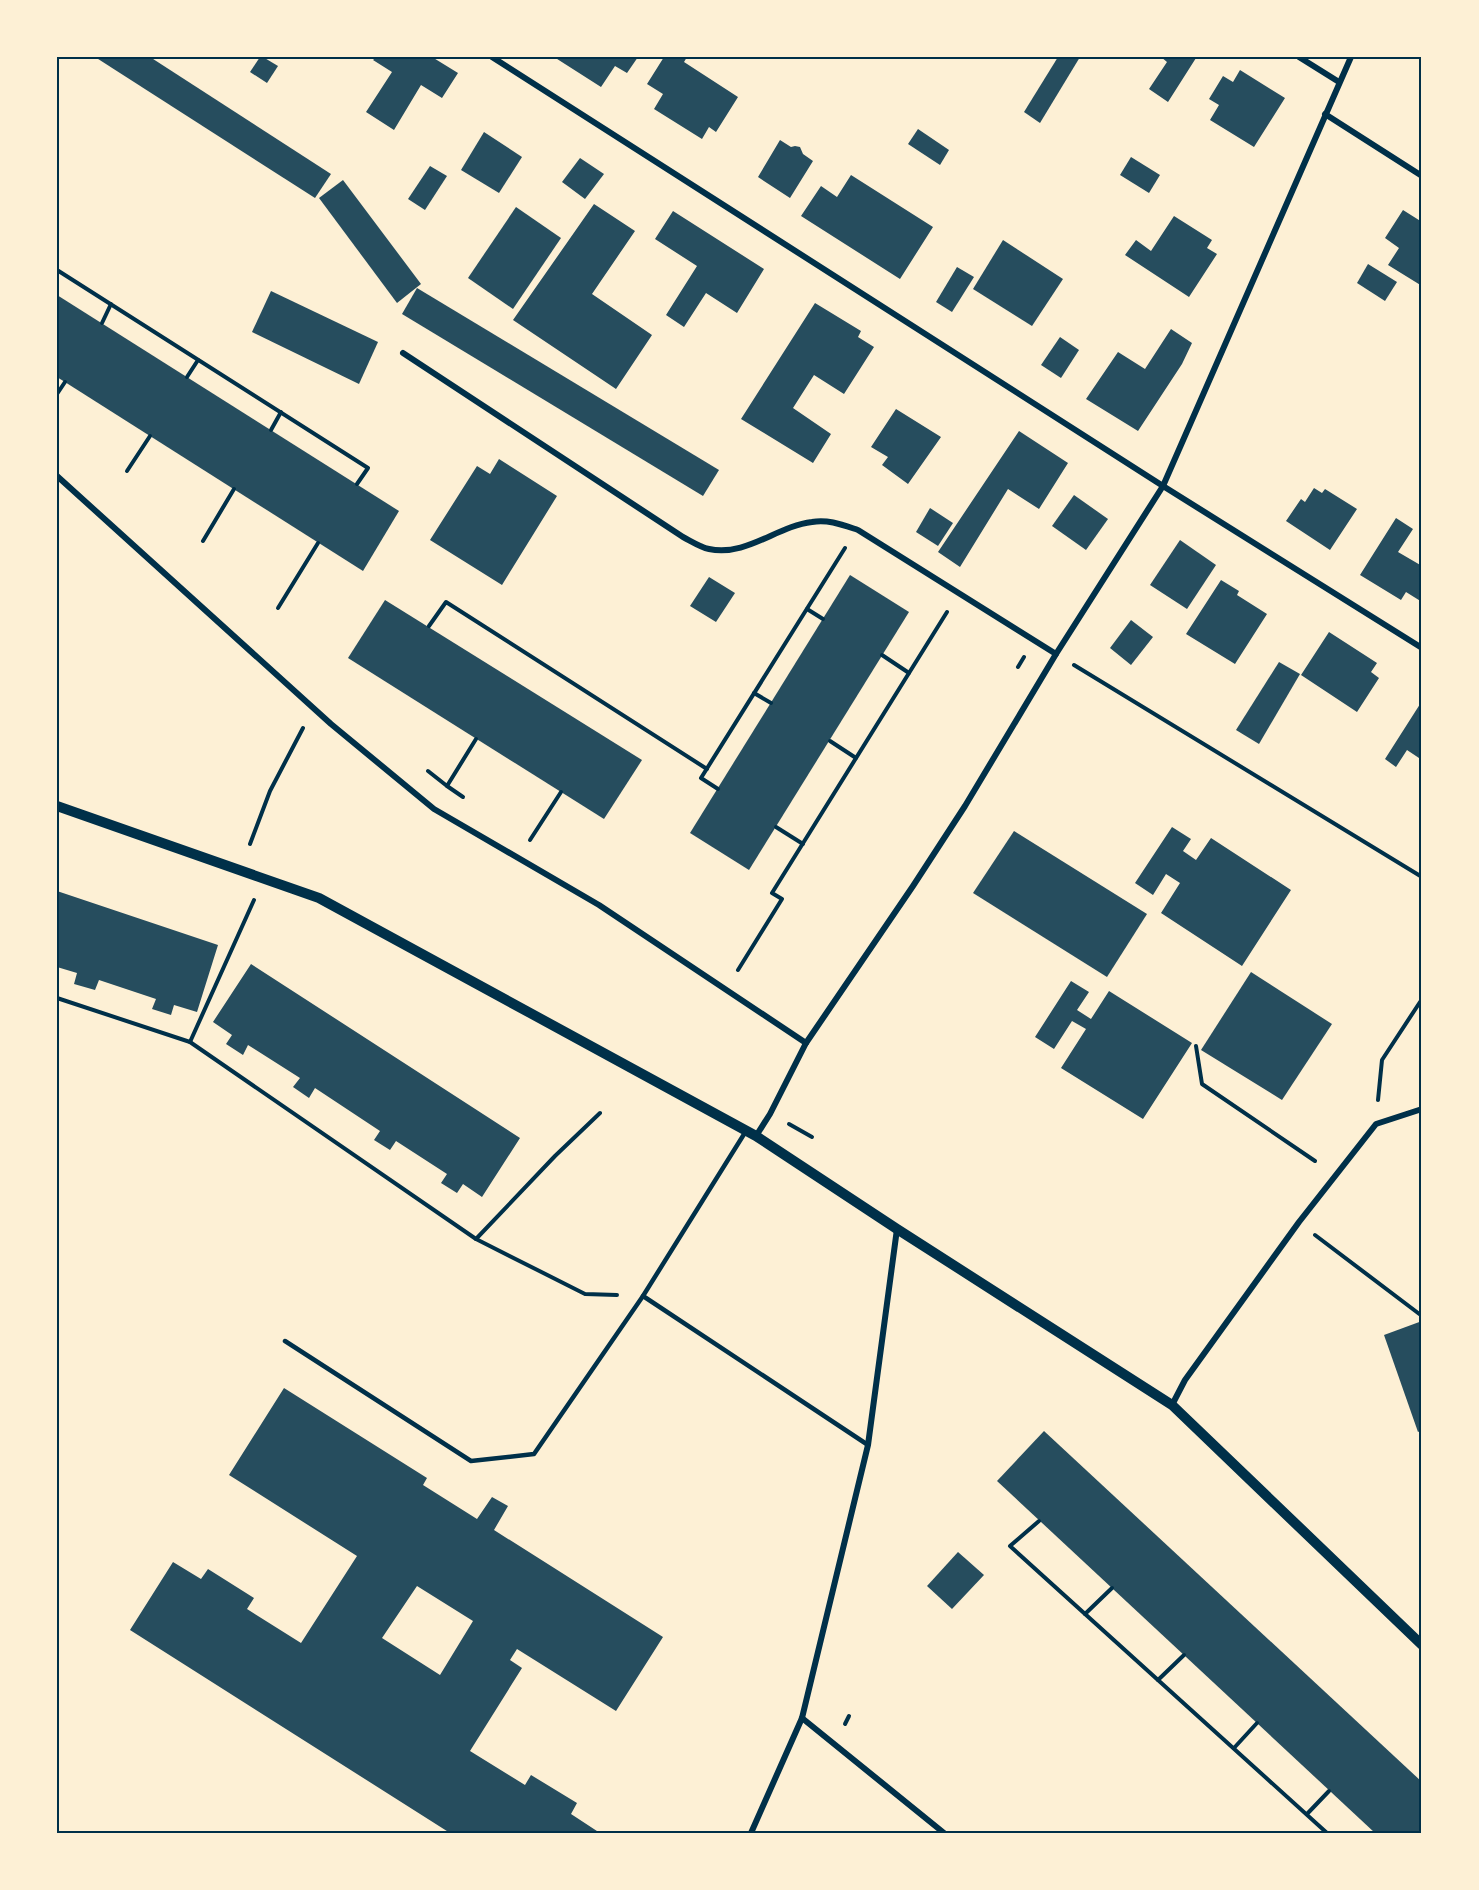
<svg xmlns="http://www.w3.org/2000/svg" width="1479" height="1890" viewBox="0 0 1479 1890" font-family="'Nunito Sans',sans-serif">
<style>
.building{fill:#264d5e;fill-rule:evenodd}
.lines{fill:none;stroke-linecap:round;stroke-linejoin:round}
.path{stroke:#003049;stroke-width:4}
.service{stroke:#003049;stroke-width:4.5}
.minor{stroke:#003049;stroke-width:6}
.tertiary{stroke:#003049;stroke-width:10}
.neatline{fill:none;stroke:#003049;stroke-width:2}
</style>
<rect width="100%" height="100%" fill="#fdf0d5"/>
<g class="building">
<polygon points="95,57 150,57 331,174 315,198"/>
<polygon points="260,57 263,57 278,66 267,83 250,72"/>
<polygon points="376,57 432,57 458,73 442,98 421,85 394,130 366,112 392,72 373,60"/>
<polygon points="554,57 638,57 627,73 615,66 601,87"/>
<polygon points="664,57 687,57 684,62 738,97 716,132 709,127 702,139 654,109 663,94 647,84"/>
<polygon points="1058,57 1080,57 1040,123 1024,112"/>
<polygon points="1161,57 1196,58 1168,102 1149,89 1167,62"/>
<polygon points="1240,70 1285,98 1254,147 1210,120 1219,105 1209,99 1223,76 1233,82"/>
<polygon points="918,129 949,150 940,165 908,144"/>
<polygon points="484,132 522,157 499,193 461,170"/>
<polygon points="780,140 791,147 795,146 800,147 803,154 813,161 790,198 758,177"/>
<polygon points="1131,157 1160,175 1149,193 1120,175"/>
<polygon points="580,158 604,174 585,199 562,182"/>
<polygon points="430,166 447,176 425,210 408,199"/>
<polygon points="851,175 933,227 900,279 801,216 821,186 837,197"/>
<polygon points="343,180 421,284 397,303 319,198"/>
<polygon points="594,204 635,231 592,294 652,335 616,389 513,320"/>
<polygon points="516,207 561,238 513,309 468,278"/>
<polygon points="1403,210 1422,222 1422,286 1388,265 1399,248 1385,238"/>
<polygon points="673,211 764,269 737,313 706,293 684,327 666,315 697,266 655,239"/>
<polygon points="1174,216 1212,240 1207,248 1217,254 1189,297 1125,255 1136,240 1151,251"/>
<polygon points="1003,240 1063,279 1032,326 973,289"/>
<polygon points="1368,264 1397,282 1385,301 1357,283"/>
<polygon points="957,267 974,277 952,312 936,302"/>
<polygon points="417,288 719,470 703,496 402,314"/>
<polygon points="271,291 378,342 359,384 252,332"/>
<polygon points="57,295 399,511 363,571 57,377"/>
<polygon points="815,303 861,331 858,337 874,347 844,394 814,375 793,408 831,434 813,463 741,419"/>
<polygon points="1171,329 1192,343 1182,364 1138,431 1086,399 1118,352 1145,369"/>
<polygon points="1060,337 1079,350 1061,378 1041,365"/>
<polygon points="896,409 941,437 908,484 882,465 888,457 871,447"/>
<polygon points="1019,431 1068,463 1039,509 1008,489 960,567 938,552"/>
<polygon points="499,459 557,496 502,585 430,540 477,466 490,474"/>
<polygon points="1314,488 1322,493 1325,489 1357,509 1330,550 1286,521 1301,499 1305,502"/>
<polygon points="1074,495 1108,519 1086,550 1052,526"/>
<polygon points="930,508 953,523 938,546 916,532"/>
<polygon points="1396,518 1413,529 1398,552 1422,566 1422,602 1406,592 1401,600 1360,575"/>
<polygon points="1180,540 1216,565 1187,609 1150,585"/>
<polygon points="850,575 909,612 749,870 690,833"/>
<polygon points="709,577 735,593 716,622 690,606"/>
<polygon points="1221,580 1239,591 1237,595 1267,614 1235,664 1186,634"/>
<polygon points="385,600 642,760 604,819 348,658"/>
<polygon points="1131,620 1153,637 1131,665 1110,648"/>
<polygon points="1329,632 1377,663 1371,672 1379,678 1357,712 1301,675"/>
<polygon points="1279,662 1300,674 1259,744 1236,730"/>
<polygon points="1422,701 1422,760 1407,750 1396,767 1385,759"/>
<polygon points="1172,827 1191,839 1183,851 1196,860 1211,838 1291,890 1242,966 1161,913 1180,883 1166,874 1153,895 1135,883"/>
<polygon points="1014,831 1147,914 1107,977 973,893"/>
<polygon points="57,891 218,945 197,1012 174,1005 171,1015 152,1009 156,999 99,980 95,990 74,984 77,973 57,967"/>
<polygon points="251,964 520,1138 482,1197 463,1184 457,1193 441,1183 447,1174 396,1141 390,1150 374,1140 380,1131 315,1088 309,1098 293,1087 300,1078 248,1045 243,1055 226,1044 232,1035 213,1022"/>
<polygon points="1251,972 1332,1024 1282,1100 1201,1050"/>
<polygon points="1071,981 1089,992 1077,1010 1091,1019 1109,991 1192,1043 1143,1119 1061,1068 1086,1029 1072,1021 1054,1049 1035,1037"/>
<polygon points="1422,1321 1422,1430 1418,1432 1384,1335"/>
<path d="M 284,1388 L 427,1478 L 423,1485 L 477,1519 L 492,1497 L 508,1506 L 494,1530 L 663,1637 L 616,1711 L 517,1649 L 510,1660 L 522,1668 L 470,1751 L 525,1785 L 531,1775 L 577,1803 L 571,1814 L 600,1833 L 450,1833 L 130,1630 L 173,1562 L 201,1579 L 208,1569 L 254,1598 L 247,1609 L 301,1643 L 357,1556 L 229,1475 ZM 417,1586 L 473,1621 L 440,1675 L 382,1638 Z"/>
<polygon points="1044,1431 1422,1782 1422,1833 1375,1833 997,1481"/>
<polygon points="958,1552 984,1575 952,1609 927,1586"/>
</g>
<g class="lines">
<g class="path">
<polyline points="57,270 368,468 357,484"/>
<polyline points="102,323 111,304"/>
<polyline points="187,377 198,360"/>
<polyline points="57,394 65,382"/>
<polyline points="271,430 281,412"/>
<polyline points="127,471 150,436"/>
<polyline points="203,541 234,489"/>
<polyline points="278,608 318,543"/>
<polyline points="807,609 823,619"/>
<polyline points="429,626 446,602 707,769"/>
<polyline points="882,655 909,673"/>
<polyline points="1074,665 1422,877"/>
<polyline points="1018,667 1024,657"/>
<polyline points="754,693 771,703"/>
<polyline points="830,741 856,758"/>
<polyline points="428,771 447,786 476,739"/>
<polyline points="447,786 463,797"/>
<polyline points="718,789 701,778 845,548"/>
<polyline points="776,827 803,844"/>
<polyline points="530,840 561,792"/>
<polyline points="250,844 270,791 303,728"/>
<polyline points="738,970 782,899 772,893 947,612"/>
<polyline points="57,998 190,1042 476,1239 585,1294 617,1295"/>
<polyline points="190,1042 254,900"/>
<polyline points="1196,1046 1202,1084 1315,1161"/>
<polyline points="1378,1100 1382,1060 1422,999"/>
<polyline points="789,1124 812,1137"/>
<polyline points="1315,1235 1422,1316"/>
<polyline points="476,1239 555,1156 600,1113"/>
<polyline points="1039,1521 1010,1546 1327,1833"/>
<polyline points="1085,1614 1112,1588"/>
<polyline points="1158,1680 1184,1655"/>
<polyline points="845,1724 849,1716"/>
<polyline points="1234,1748 1257,1723"/>
<polyline points="1307,1814 1329,1791"/>
</g>
<g class="service">
<polyline points="746,1131 643,1296 868,1445"/>
<polyline points="285,1341 471,1461 534,1454 643,1296"/>
</g>
<g class="minor">
<polyline points="492,57 1163,486 1422,648"/>
<polyline points="1299,57 1339,82"/>
<polyline points="1325,114 1422,176"/>
<path d="M 403,353 L 683,537 C 691,541 700,547 709,549 C 746,557 777,526 812,522 C 828,519 843,525 858,530 L 1056,654"/>
<polyline points="57,476 331,724 434,809 599,905 806,1043"/>
<polyline points="756,1136 770,1114 806,1043 913,886 965,806 1056,654 1163,486 1351,57"/>
<polyline points="1172,1405 1185,1380 1299,1222 1376,1124 1422,1109"/>
<polyline points="802,1718 944,1833"/>
<polyline points="751,1833 802,1718 868,1445 897,1229"/>
</g>
<polyline class="tertiary" points="57,806 319,898 756,1136 897,1229 1172,1405 1422,1645"/>
</g>
<rect width="1479" height="1890" fill="none" stroke="#fdf0d5" stroke-width="117"/>
<rect x="58" y="58" width="1362" height="1774" class="neatline"/>
</svg>
